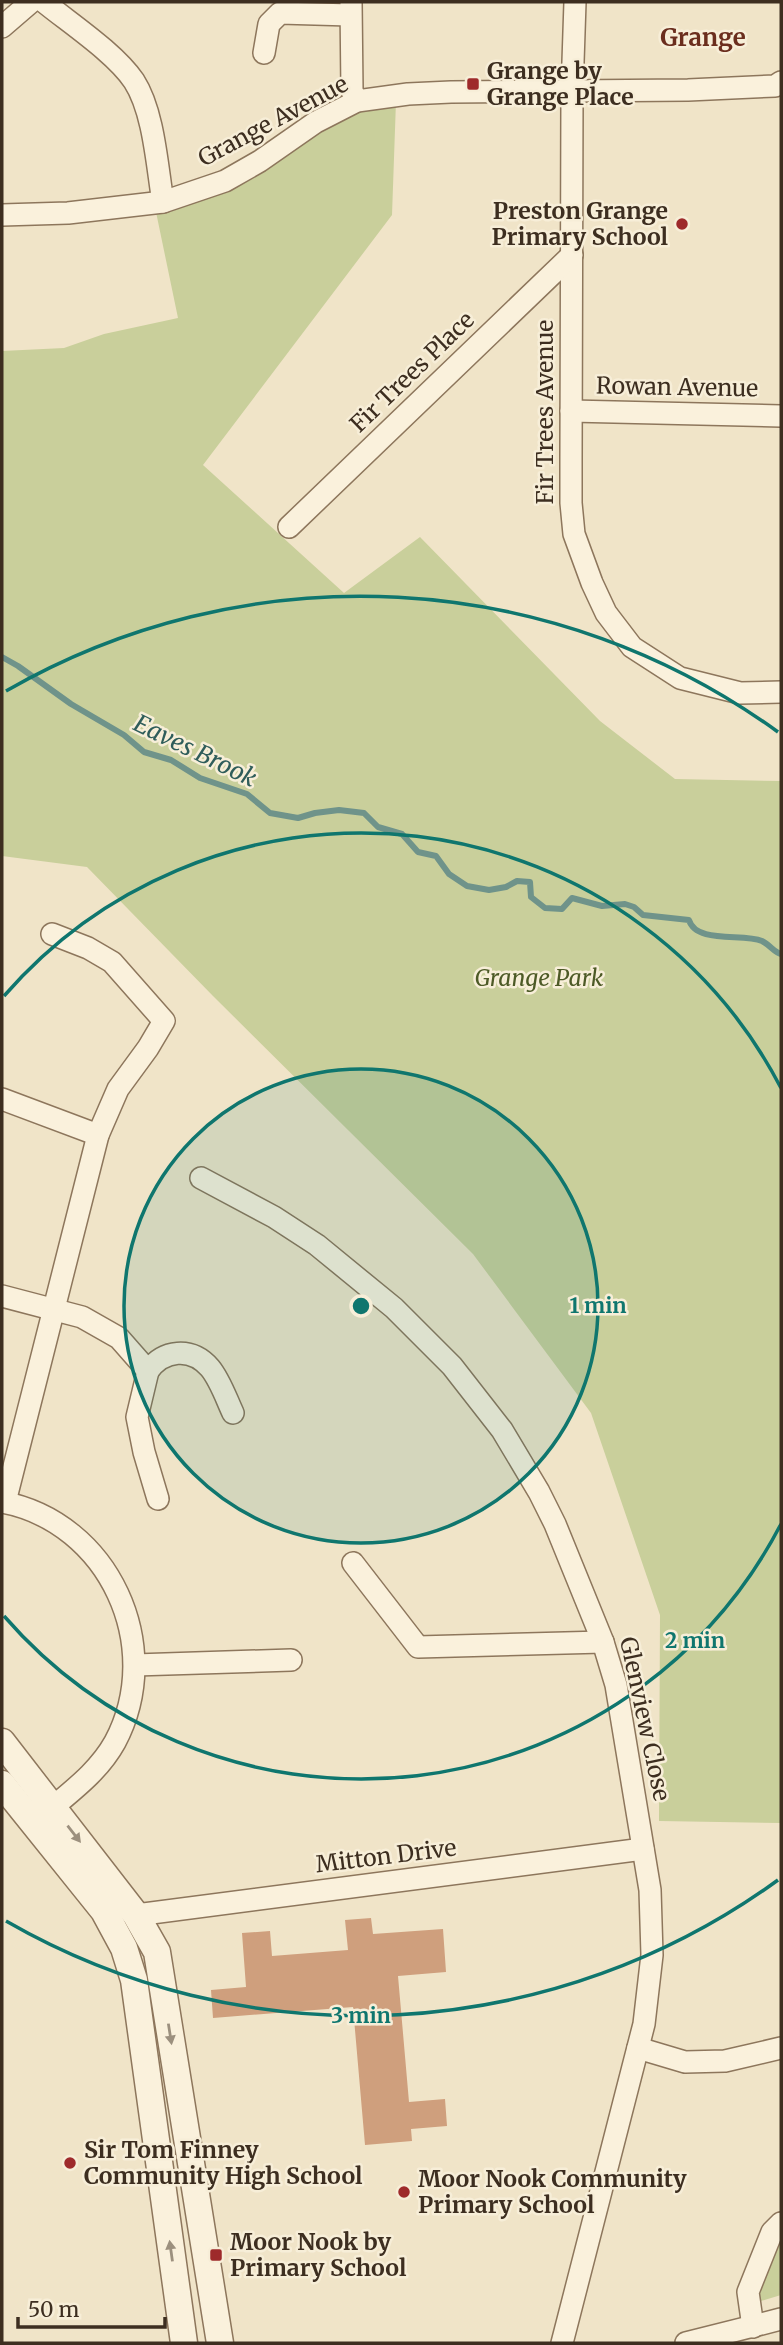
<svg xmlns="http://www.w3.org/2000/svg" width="783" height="2345" viewBox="0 0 783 2345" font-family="Merriweather,serif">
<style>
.green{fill:#c9cf9b}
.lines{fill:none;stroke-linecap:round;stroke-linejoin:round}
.stream{stroke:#6f938a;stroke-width:6}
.building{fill:#cf9f7d}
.minor-casing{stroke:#8d765c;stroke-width:24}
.tertiary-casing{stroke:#8d765c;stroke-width:29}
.minor{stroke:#faf1dc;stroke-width:21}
.tertiary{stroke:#faf1dc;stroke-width:26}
.oneway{fill:#9c907e}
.ring{fill:none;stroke:#0f766e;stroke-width:3.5}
.poi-dot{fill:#9e2a2b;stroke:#f7eed8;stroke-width:2.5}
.labels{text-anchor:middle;stroke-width:5;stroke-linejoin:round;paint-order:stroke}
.poi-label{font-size:23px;font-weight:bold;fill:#3d2e20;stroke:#f7eed8;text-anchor:start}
.street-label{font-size:23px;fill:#3d2e20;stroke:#f7eed8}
.park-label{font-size:23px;font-style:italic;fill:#4d5a26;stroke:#f7eed8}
.neighbourhood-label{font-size:24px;font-weight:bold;fill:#6b2e1e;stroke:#f7eed8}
.water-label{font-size:24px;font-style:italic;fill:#2f5d5a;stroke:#f7eed8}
.centre{fill:#0f766e;stroke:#f7eed8;stroke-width:3.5}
.ring-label{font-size:21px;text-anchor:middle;font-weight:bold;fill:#0f766e;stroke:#f7eed8;stroke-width:5;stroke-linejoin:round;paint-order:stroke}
</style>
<rect width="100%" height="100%" fill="#f0e4c8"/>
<g class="green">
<polygon points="396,101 392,215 203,465 344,593 420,537 600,721 675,779 781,781 781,1823 659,1821 660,1615 591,1413 473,1254 213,996 87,867 2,856 2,351 64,348 104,334 178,318 156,212 337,116"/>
<polygon points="781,2233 781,2295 761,2301 757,2298"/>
</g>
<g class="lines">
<path class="stream" d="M 2,657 L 18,666 L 71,704 L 124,735 L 144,752 L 171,760 L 200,778 L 247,794 L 270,813 L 298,818 L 315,813 L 339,810 L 364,813 L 378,827 L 402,834 L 418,852 L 436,856 L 449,874 L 467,886 L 489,890 L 506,887 L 517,881 L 530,882 L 531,897 L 545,908 L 562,909 L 572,898 L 602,906 L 625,904 L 634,907 L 643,915 L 689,920 C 696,944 743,933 762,941 C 770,945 774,952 781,954"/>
</g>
<polygon class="building" points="371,1918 373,1934 443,1929 446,1972 398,1976 409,2102 445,2099 447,2126 411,2129 412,2141 365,2145 353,2007 213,2018 211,1990 246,1987 242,1933 270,1931 272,1956 348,1950 345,1920"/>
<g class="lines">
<defs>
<g id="minor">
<path d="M 44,2 C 71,24 115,53 134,81 C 154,112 157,166 163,202"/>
<polyline points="351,2 352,91 357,101"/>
<polyline points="575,2 572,92 571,459 571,503 574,534 592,583 606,613 632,647 680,678 740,693 781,692"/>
<polyline points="2,27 31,2"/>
<polyline points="264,53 269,24 280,13 350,15"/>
<polyline points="2,215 68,213 163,202 225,181 260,161 316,122 357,101 408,94 451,92 688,90 775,86 781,82"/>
<polyline points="571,411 781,416"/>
<polyline points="289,527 572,255"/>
<polyline points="2,1099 98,1135"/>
<polyline points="201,1178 274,1217 317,1245 394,1308 452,1366 502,1430 539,1492 555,1524 603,1642 616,1685 650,1890 652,1955 644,2024 562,2343"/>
<path d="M 2,1296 L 82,1317 L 119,1338 L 148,1371 C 163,1350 191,1346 210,1368 C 220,1380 226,1398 233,1413"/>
<polyline points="148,1371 137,1417 144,1452 158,1499"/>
<path d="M 2,1502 C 109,1522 166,1646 115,1742 C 100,1769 77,1787 53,1807"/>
<polyline points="5,1502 98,1135 118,1089 148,1048 164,1021 112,962 88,948 52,934"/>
<polyline points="353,1563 418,1647 603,1642"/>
<polyline points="135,1665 291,1660"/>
<polyline points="136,1915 643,1849"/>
<polyline points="638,2048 685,2062 725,2061 781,2048"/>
<polyline points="753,2327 748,2292 772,2232 781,2223"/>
<polyline points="686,2343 781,2319"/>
</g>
<g id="tertiary">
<polyline points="2,1742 136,1915 157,1952 220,2343"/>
<polyline points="2,1784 104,1911 124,1948 134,1980 184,2343"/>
</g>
</defs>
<use href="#minor" class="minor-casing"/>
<use href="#tertiary" class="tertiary-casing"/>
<use href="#minor" class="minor"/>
<use href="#tertiary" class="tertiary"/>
</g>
<defs><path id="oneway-solid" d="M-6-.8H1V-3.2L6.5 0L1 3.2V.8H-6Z" transform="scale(1.75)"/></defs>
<g class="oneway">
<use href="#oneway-solid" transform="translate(74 1834) rotate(52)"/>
<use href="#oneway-solid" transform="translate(170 2034) rotate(81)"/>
<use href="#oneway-solid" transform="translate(171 2251) rotate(-98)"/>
</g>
<circle cx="361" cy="1306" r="237" fill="#0f766e" fill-opacity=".12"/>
<g class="ring">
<circle cx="361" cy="1306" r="237"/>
<path d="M781 1524A473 473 0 0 1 4 1616M4 996A473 473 0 0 1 781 1088"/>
<path d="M778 1880A710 710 0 0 1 6 1921M6 691A710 710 0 0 1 778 732"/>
</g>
<g class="poi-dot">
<rect x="466" y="77" width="14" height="14" rx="3.5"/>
<circle cx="682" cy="224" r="7"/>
<circle cx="70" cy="2163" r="7"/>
<circle cx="404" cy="2192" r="7"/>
<rect x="209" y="2248" width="14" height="14" rx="3.5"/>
</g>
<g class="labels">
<g class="poi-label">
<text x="487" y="79">Grange by<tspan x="487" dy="26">Grange Place</tspan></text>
<text x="668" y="219" text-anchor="end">Preston Grange<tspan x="668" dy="26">Primary School</tspan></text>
<text x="84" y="2158">Sir Tom Finney<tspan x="84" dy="26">Community High School</tspan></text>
<text x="418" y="2187">Moor Nook Community<tspan x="418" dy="26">Primary School</tspan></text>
<text x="230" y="2250">Moor Nook by<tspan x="230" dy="26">Primary School</tspan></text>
</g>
<g class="street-label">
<text transform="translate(273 121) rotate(-28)" y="8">Grange Avenue</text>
<text transform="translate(412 372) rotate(-44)" y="8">Fir Trees Place</text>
<text transform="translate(677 387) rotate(1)" y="8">Rowan Avenue</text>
<text transform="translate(545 412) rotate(-90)" y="8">Fir Trees Avenue</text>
<text transform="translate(645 1719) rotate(78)" y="8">Glenview Close</text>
<text transform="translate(386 1856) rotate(-7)" y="8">Mitton Drive</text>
</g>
<g class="park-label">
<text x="539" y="986">Grange Park</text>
</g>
<g class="neighbourhood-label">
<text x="703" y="46">Grange</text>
</g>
<g class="water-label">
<text transform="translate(195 751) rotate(26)" y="8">Eaves Brook</text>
</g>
</g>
<circle cx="361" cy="1306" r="10" class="centre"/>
<g class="ring-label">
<text x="598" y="1313">1 min</text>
<text x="695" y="1648">2 min</text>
<text x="361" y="2023">3 min</text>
</g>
<rect width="783" height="2345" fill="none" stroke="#3d2e20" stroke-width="7"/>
<path d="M18 2317v10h147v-10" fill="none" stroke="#3d2e20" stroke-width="3.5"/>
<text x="28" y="2317" font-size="21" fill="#3d2e20" stroke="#f7eed8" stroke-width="5" paint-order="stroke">50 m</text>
</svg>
